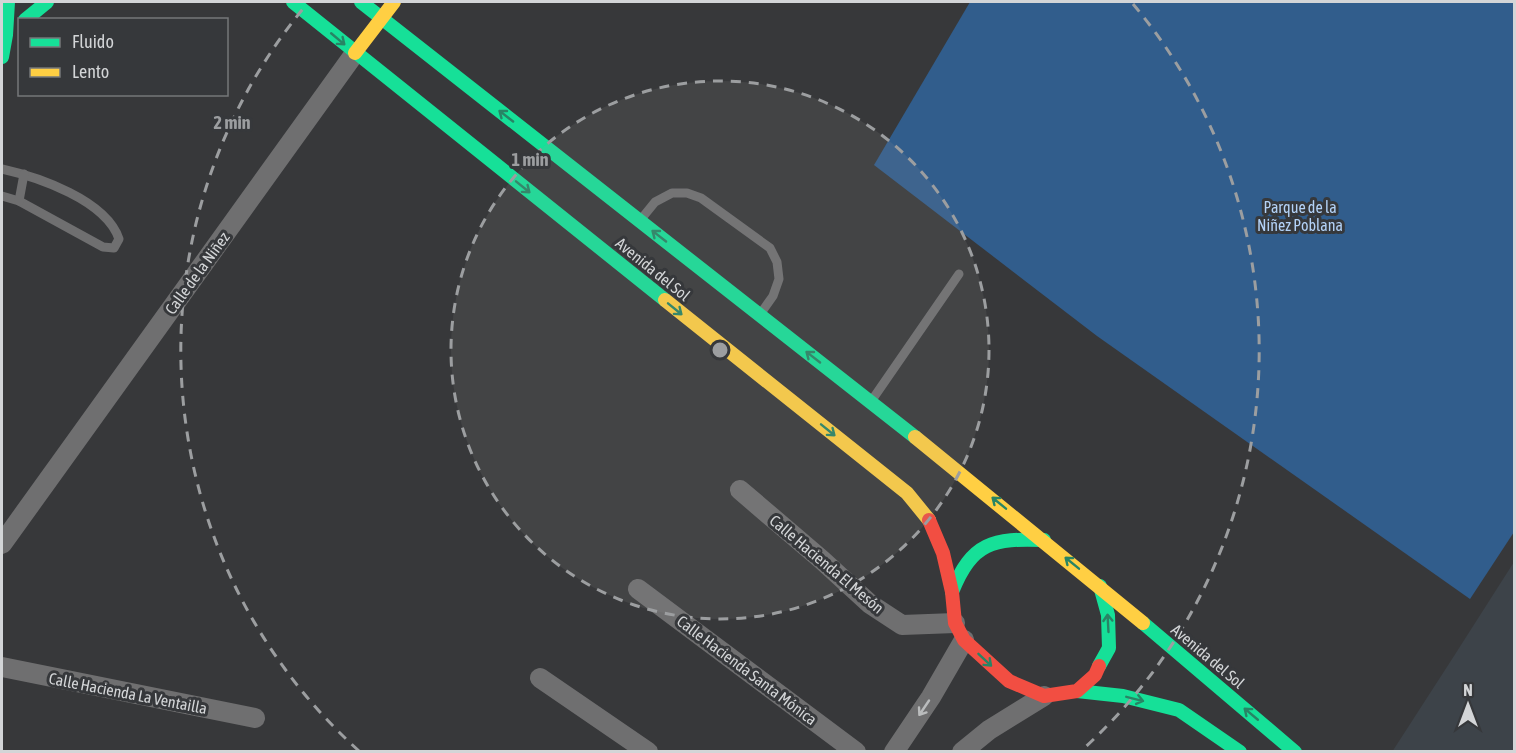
<svg xmlns="http://www.w3.org/2000/svg" width="1516" height="753" viewBox="0 0 1516 753" font-family="'Asap Condensed',sans-serif">
<style>
.built{fill:#3d4349}
.green{fill:#315d8c}
.lines{fill:none;stroke-linecap:round;stroke-linejoin:round}
.lane{stroke:#6f6f70;stroke-width:9}
.street{stroke:#6f6f70;stroke-width:20}
.fast{stroke:#16e098;stroke-width:14}
.slow{stroke:#ffcf43;stroke-width:14}
.jam{stroke:#f24e42;stroke-width:14}
.oneway{stroke:#288465}
.oneway2{stroke:#babcbd}
.ring{fill:none;stroke:#9c9ea0;stroke-width:3;stroke-dasharray:10 8}
.labels{text-anchor:middle;stroke-width:6;stroke-linejoin:round;paint-order:stroke}
.park-label{font-size:16px;fill:#b3d2f7;stroke:#36383b}
.street-label{font-size:16px;fill:#d3d5d7;stroke:#36383b}
.centre{fill:#9c9ea0;stroke:#36383b;stroke-width:3}
.ring-label{font-size:18px;text-anchor:middle;font-weight:bold;fill:#9c9ea0;stroke:#36383b;stroke-width:6;stroke-linejoin:round;paint-order:stroke}
</style>
<rect width="100%" height="100%" fill="#37383a"/>
<polygon class="built" points="1514,562 1514,751 1392,752 1454,656"/>
<polygon class="green" points="970,2 1514,2 1514,532 1470,599 1097,336 874,165"/>
<g class="lines">
<g class="lane">
<path d="M 2,169 C 38,177 106,200 119,239 L 114,248 L 103,247 L 19,201 L 2,196"/>
<polyline points="19,201 24,174"/>
<polyline points="642,218 655,202 672,193 687,193 701,198 770,248 777,262 779,279 773,296 761,313"/>
<polyline points="872,400 959,274"/>
</g>
<g class="street">
<polyline points="740,490 822,560 870,604 902,625 955,623"/>
<polyline points="2,544 355,53"/>
<polyline points="638,589 856,752"/>
<polyline points="2,667 255,718"/>
<polyline points="540,678 648,752"/>
<polyline points="894,752 931,697 964,640"/>
<polyline points="962,752 989,730 1044,696"/>
</g>
<g class="fast">
<polyline points="293,2 665,300"/>
<polyline points="361,2 915,437"/>
<polyline points="25,20 47,2"/>
<polyline points="2,57 6,35 8,2"/>
<path d="M 952,592 C 972,542 993,538 1044,540"/>
<polyline points="1143,623 1295,752"/>
<polyline points="1099,666 1109,648 1108,615 1100,586"/>
<polyline points="1077,691 1123,696 1179,710 1240,752"/>
</g>
<g class="slow">
<polyline points="355,53 394,2"/>
<polyline points="665,300 907,493 929,520"/>
<polyline points="915,437 1143,623"/>
</g>
<polyline class="jam" points="929,520 943,553 952,592 955,623 964,640 1009,681 1044,696 1077,691 1095,675 1099,666"/>
</g>
<defs><path id="oneway-shaft" d="M-6 0H5M1.5-3L5.5 0L1.5 3" fill="none" stroke-width="1.6" stroke-linecap="round" stroke-linejoin="round" transform="scale(1.5)"/></defs>
<g class="oneway">
<use href="#oneway-shaft" transform="translate(338 39) rotate(40)"/>
<use href="#oneway-shaft" transform="translate(506 116) rotate(-142)"/>
<use href="#oneway-shaft" transform="translate(523 187) rotate(39)"/>
<use href="#oneway-shaft" transform="translate(659 236) rotate(-142)"/>
<use href="#oneway-shaft" transform="translate(675 309) rotate(39)"/>
<use href="#oneway-shaft" transform="translate(813 357) rotate(-142)"/>
<use href="#oneway-shaft" transform="translate(828 430) rotate(39)"/>
<use href="#oneway-shaft" transform="translate(999 503) rotate(-141)"/>
<use href="#oneway-shaft" transform="translate(1072 563) rotate(-141)"/>
<use href="#oneway-shaft" transform="translate(1108 623) rotate(-93)"/>
<use href="#oneway-shaft" transform="translate(985 660) rotate(43)"/>
<use href="#oneway-shaft" transform="translate(1135 699) rotate(14)"/>
<use href="#oneway-shaft" transform="translate(1251 714) rotate(-140)"/>
</g>
<use class="oneway2" href="#oneway-shaft" transform="translate(924 708) rotate(124)"/>
<circle cx="720" cy="350" r="269" fill="#9c9ea0" fill-opacity=".12"/>
<g class="ring">
<circle cx="720" cy="350" r="269"/>
<path d="M359 751A539 539 0 0 1 307 4M1133 4A539 539 0 0 1 1081 751"/>
</g>
<g class="labels">
<g class="park-label">
<text x="1300" y="213">Parque de la<tspan x="1300" dy="18">Niñez Poblana</tspan></text>
</g>
<g class="street-label">
<text transform="translate(653 269) rotate(39)" y="6">Avenida del Sol</text>
<text transform="translate(197 273) rotate(-54)" y="6">Calle de la Niñez</text>
<text transform="translate(827 564) rotate(40)" y="6">Calle Hacienda El Mesón</text>
<text transform="translate(1208 656) rotate(40)" y="6">Avenida del Sol</text>
<text transform="translate(747 670) rotate(37)" y="6">Calle Hacienda Santa Mónica</text>
<text transform="translate(128 693) rotate(11)" y="6">Calle Hacienda La Ventailla</text>
</g>
</g>
<circle cx="720" cy="350" r="9" class="centre"/>
<g class="ring-label">
<text x="232" y="129">2 min</text>
<text x="530" y="166">1 min</text>
</g>
<rect width="1516" height="753" fill="none" stroke="#d3d5d7" stroke-width="6"/>
<rect x="18" y="18" width="210" height="78" fill="#36383b" stroke="#757779" stroke-width="1.5"/>
<rect x="30" y="38" width="30" height="9" fill="#16e098" stroke="#757779" stroke-width="1.5"/>
<text x="72" y="48" font-size="18" fill="#d3d5d7">Fluido</text>
<rect x="30" y="68" width="30" height="9" fill="#ffcf43" stroke="#757779" stroke-width="1.5"/>
<text x="72" y="78" font-size="18" fill="#d3d5d7">Lento</text>
<g transform="translate(1468 705)" stroke="#36383b" stroke-width="4.5" paint-order="stroke">
<path d="M0-4.5L10 22L0 15L-10 22Z" fill="#d3d5d7"/>
<text y="-9" font-size="16" font-weight="bold" text-anchor="middle" fill="#d3d5d7">N</text>
</g>
</svg>
